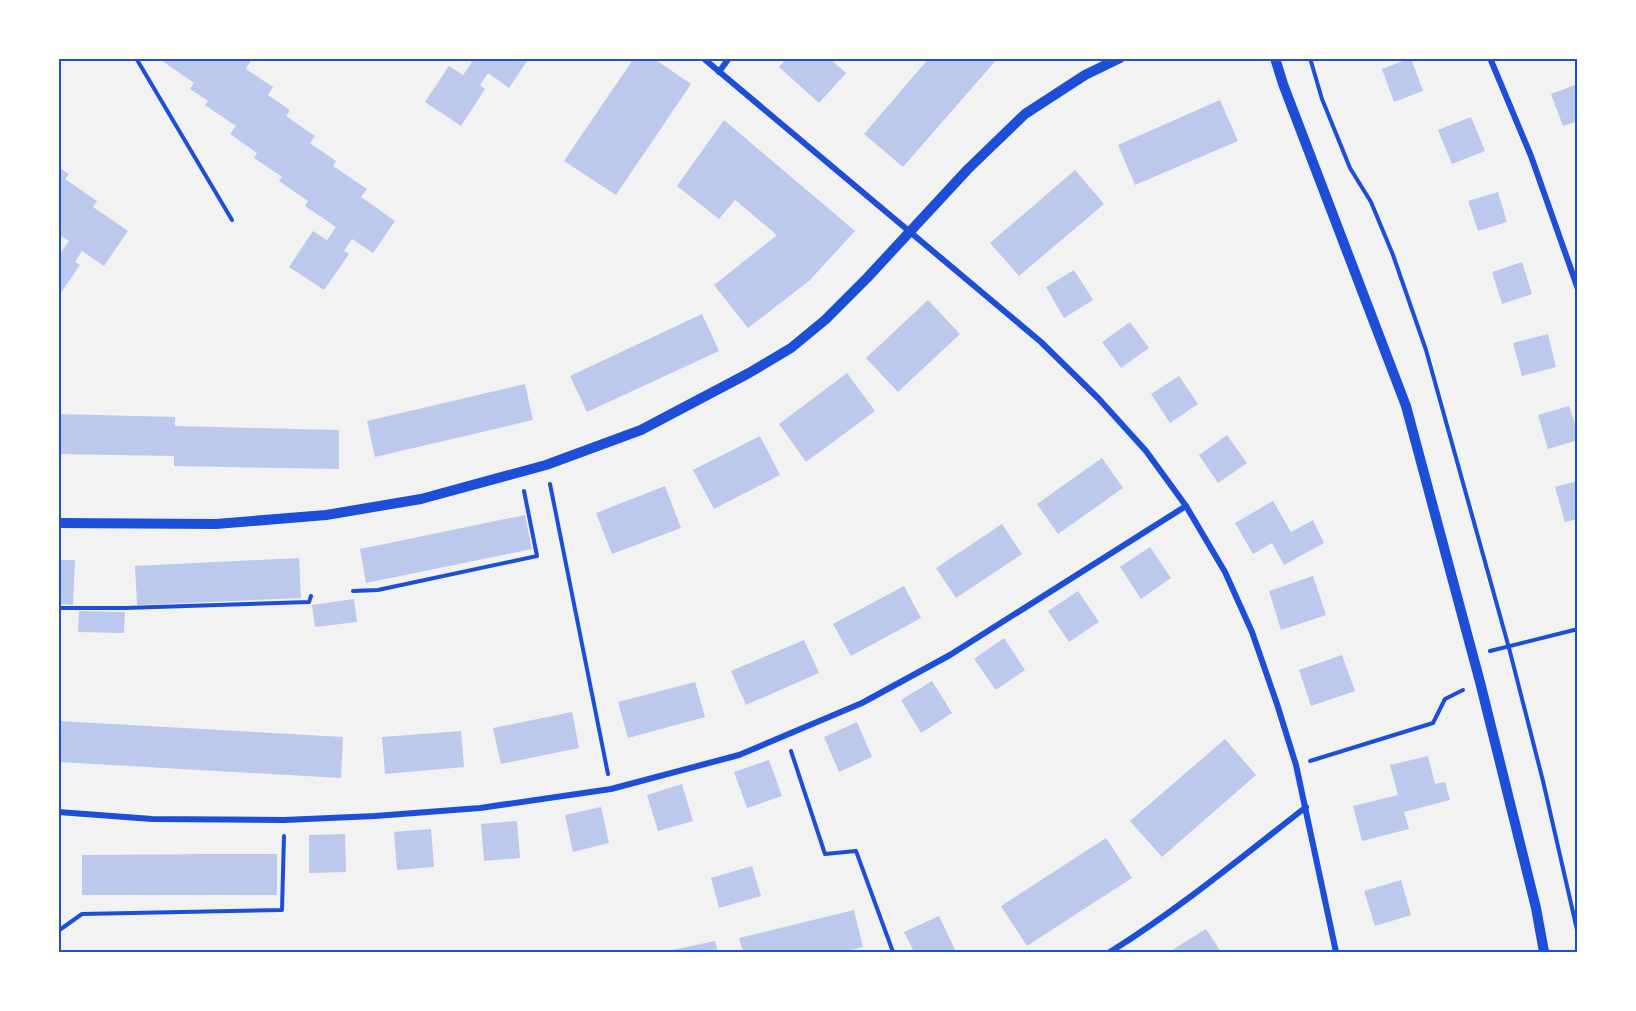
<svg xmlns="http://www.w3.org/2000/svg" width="1636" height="1011" viewBox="0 0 1636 1011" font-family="Montserrat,sans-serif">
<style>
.building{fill:#bdc9ec}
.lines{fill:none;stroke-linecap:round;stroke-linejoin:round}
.path{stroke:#1d4ed8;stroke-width:4}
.minor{stroke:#1d4ed8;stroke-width:6}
.tertiary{stroke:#1d4ed8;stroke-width:10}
.neatline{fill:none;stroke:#1d4ed8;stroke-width:2}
</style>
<rect width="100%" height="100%" fill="#f2f2f2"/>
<g class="building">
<polygon points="158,58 252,58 246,69 273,87 268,95 290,110 286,116 315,136 310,143 336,161 333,166 367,189 361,197 395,221 373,253 352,239 344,251 349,254 324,290 289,267 313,231 327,240 336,227 305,206 308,201 279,181 282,177 254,158 257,153 230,134 236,126 205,105 208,101 190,89 194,83"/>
<polygon points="466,58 529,58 509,88 488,73 480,85 485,89 461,126 425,102 449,66 463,75 472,62"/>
<polygon points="634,58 653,58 691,84 616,195 564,161"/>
<polygon points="787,58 829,58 846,73 819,103 779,67"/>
<polygon points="929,58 998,58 903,167 864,134"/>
<polygon points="1411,58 1423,91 1394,102 1382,69"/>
<polygon points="1578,84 1578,121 1563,126 1551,94"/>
<polygon points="1220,100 1238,141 1135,185 1118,145"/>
<polygon points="1471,117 1485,151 1452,164 1438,130"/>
<polygon points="724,120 855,231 809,281 748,328 714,285 777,235 735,200 719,219 677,186"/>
<polygon points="58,167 69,174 65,179 97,201 93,207 128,231 104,266 82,251 75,262 80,265 58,297 58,253 60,254 69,241 58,234"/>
<polygon points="1075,170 1104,204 1019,276 990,243"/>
<polygon points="1498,192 1507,222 1478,231 1468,201"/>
<polygon points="1522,262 1532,294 1502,304 1492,272"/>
<polygon points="1074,270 1093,300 1064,318 1046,287"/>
<polygon points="928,300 960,334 898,392 866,358"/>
<polygon points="702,314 719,351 587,412 570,376"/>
<polygon points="1130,322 1149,348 1121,368 1102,342"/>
<polygon points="1548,334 1556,367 1522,376 1513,343"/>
<polygon points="847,373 875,411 806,462 779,424"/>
<polygon points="1179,376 1198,404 1170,423 1151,394"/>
<polygon points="525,384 533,420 375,457 367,421"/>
<polygon points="1569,406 1578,433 1578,440 1548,449 1538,415"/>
<polygon points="58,414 175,417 175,426 339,430 339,469 174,466 174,456 58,454"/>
<polygon points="1227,435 1247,463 1218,483 1199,455"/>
<polygon points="760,436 780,475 714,509 693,470"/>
<polygon points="1102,458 1123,488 1058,534 1037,504"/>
<polygon points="1578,481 1578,519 1565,522 1555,487"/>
<polygon points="665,486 681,528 612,554 596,513"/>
<polygon points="1273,501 1291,532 1313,520 1324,543 1284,565 1272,543 1253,554 1235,523"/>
<polygon points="525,515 532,549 366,583 360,549"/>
<polygon points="1002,524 1022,554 956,598 936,568"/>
<polygon points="1150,547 1171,578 1141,599 1120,567"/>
<polygon points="299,558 301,598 137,605 135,566"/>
<polygon points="58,560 75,560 73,605 58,604"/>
<polygon points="1313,576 1326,615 1281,630 1269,591"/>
<polygon points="904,586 921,618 851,656 833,624"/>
<polygon points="1078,591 1099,622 1069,642 1048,611"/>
<polygon points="354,599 357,622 315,627 312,605"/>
<polygon points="79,611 125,612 124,633 78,632"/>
<polygon points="1004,638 1025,670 996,690 974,659"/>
<polygon points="804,640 819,673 746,705 731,671"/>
<polygon points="1342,655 1355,691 1311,706 1299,670"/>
<polygon points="932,681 952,713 921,733 901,700"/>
<polygon points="695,682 705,717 628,738 618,702"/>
<polygon points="572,712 579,748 501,764 493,728"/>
<polygon points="58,721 343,737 341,778 58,762"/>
<polygon points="857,722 872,757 839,772 824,737"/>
<polygon points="461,731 464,767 385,774 382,737"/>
<polygon points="1225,739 1256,775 1162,857 1130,821"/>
<polygon points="1428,756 1435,784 1445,782 1450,800 1404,812 1409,829 1362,841 1353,806 1398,795 1390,765"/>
<polygon points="769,760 782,796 747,808 734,772"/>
<polygon points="682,784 693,821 658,831 647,795"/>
<polygon points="601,807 609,843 573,852 565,815"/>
<polygon points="517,821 520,858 484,861 481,824"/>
<polygon points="431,829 434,867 397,870 394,832"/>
<polygon points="345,834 346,872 309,873 309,835"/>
<polygon points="1106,838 1132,878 1027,946 1001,906"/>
<polygon points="212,854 277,854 277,895 82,895 82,855"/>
<polygon points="752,866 761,896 719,908 711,878"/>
<polygon points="1401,880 1411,915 1375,926 1364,891"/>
<polygon points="854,910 863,947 843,952 743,952 739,938"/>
<polygon points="939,916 956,952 914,952 904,932"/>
<polygon points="1206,929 1221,952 1169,952"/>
<polygon points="715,941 718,952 667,952 667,951"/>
</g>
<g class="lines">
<g class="path">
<polyline points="136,58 232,220"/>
<polyline points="1310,58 1322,99 1350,168 1371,202 1393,255 1426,350 1509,648 1543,781 1578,934"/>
<polyline points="550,484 608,774"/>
<polyline points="353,591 378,590 537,556 524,491"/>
<polyline points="58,608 125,608 309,602 311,596"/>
<polyline points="1490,651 1578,629"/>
<polyline points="791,751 825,854 856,851 893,952"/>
<polyline points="1310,761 1433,723 1445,699 1463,690"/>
<polyline points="58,931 82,914 282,910 284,836"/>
</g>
<g class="minor">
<polyline points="703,58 1041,342 1099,399 1146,451 1186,506 1225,572 1252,632 1277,704 1296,765 1336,952"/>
<polyline points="1490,58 1531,156 1578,289"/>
<polyline points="719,72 729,58"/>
<polyline points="58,812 152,819 284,820 375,816 480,808 611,789 739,755 862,703 950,655 1186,506"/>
<path d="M 1110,952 C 1179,909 1242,857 1306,807"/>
</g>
<g class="tertiary">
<polyline points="1275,58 1283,84 1406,406 1480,682 1536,908 1544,952"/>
<polyline points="58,523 216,524 326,515 421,499 546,465 641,430 749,373 791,348 825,320 867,278 968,169 1025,114 1085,75 1120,58"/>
</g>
</g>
<rect width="1636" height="1011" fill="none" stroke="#ffffff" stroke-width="120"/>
<rect x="60" y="60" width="1516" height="891" class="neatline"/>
</svg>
